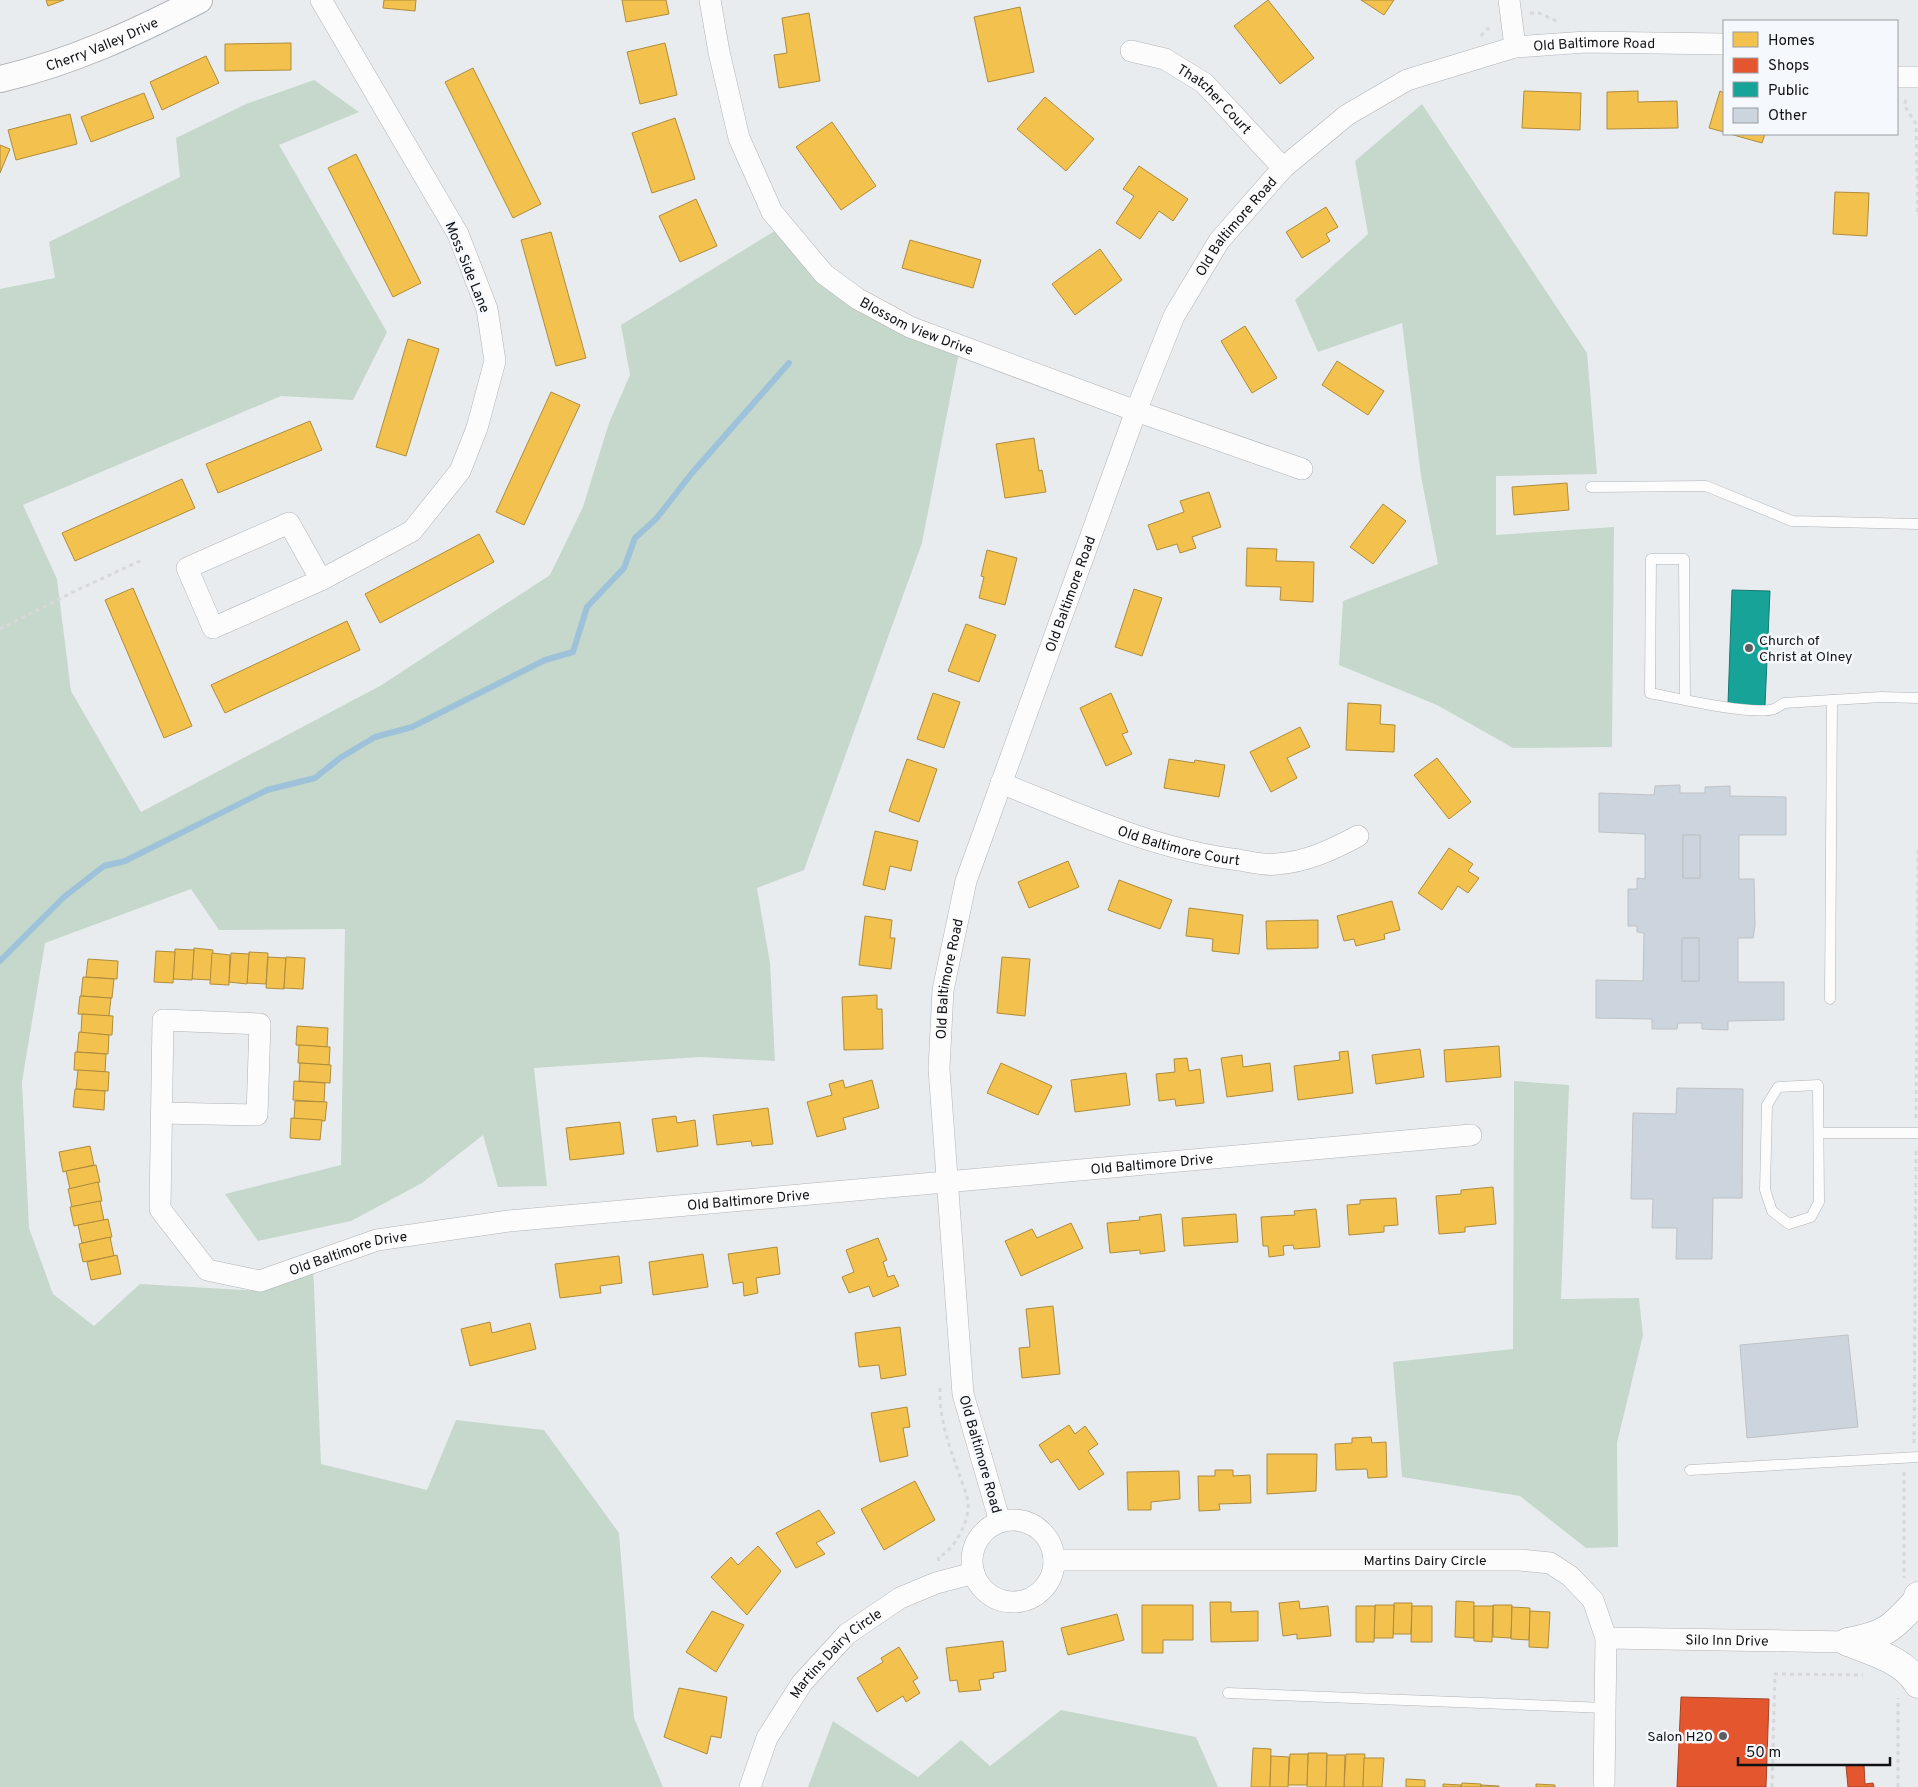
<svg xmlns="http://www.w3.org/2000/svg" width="1918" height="1787" viewBox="0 0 1918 1787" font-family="Overpass,sans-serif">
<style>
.green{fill:#c5d8cb}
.homes{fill:#f2c14e;stroke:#ae8c3d}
.shops{fill:#e4572e;stroke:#a54226}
.public{fill:#17a398;stroke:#157871}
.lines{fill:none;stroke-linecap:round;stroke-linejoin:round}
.stream{stroke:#9dc2da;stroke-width:6}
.building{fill:#ccd5de;stroke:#bfc2c4;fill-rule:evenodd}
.service-casing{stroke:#b1b3b5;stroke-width:11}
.minor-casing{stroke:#b1b3b5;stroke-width:22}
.tertiary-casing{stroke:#b1b3b5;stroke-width:28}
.primary-casing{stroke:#b1b3b5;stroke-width:29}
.path{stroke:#d6d8d9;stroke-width:3;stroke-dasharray:4 4;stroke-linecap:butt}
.service{stroke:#fcfcfd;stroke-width:10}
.minor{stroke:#fcfcfd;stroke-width:21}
.tertiary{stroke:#fcfcfd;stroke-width:26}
.primary{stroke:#fcfcfd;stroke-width:28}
.poi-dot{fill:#5d5e61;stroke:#f5f9fe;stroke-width:2}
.labels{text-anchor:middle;stroke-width:5;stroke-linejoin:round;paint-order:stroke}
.street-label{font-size:14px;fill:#111215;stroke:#f5f9fe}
.poi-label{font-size:14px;fill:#111215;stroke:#f5f9fe;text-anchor:start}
</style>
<rect width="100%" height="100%" fill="#e9ecef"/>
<g class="green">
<polygon points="314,80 359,112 279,145 387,332 353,400 281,396 23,505 57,579 71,691 141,812 380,686 550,575 583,507 609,423 630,375 621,325 783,226 824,274 960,347 922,543 804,870 757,888 770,963 775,1061 700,1057 534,1068 547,1186 498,1187 483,1135 422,1183 351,1221 258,1241 225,1194 341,1165 345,929 219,930 191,889 45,943 22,1082 29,1228 53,1294 94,1326 140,1284 261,1291 313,1262 321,1464 427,1490 456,1420 544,1430 619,1533 634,1718 663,1787 0,1787 0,289 55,278 49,242 180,177 176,138 246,104"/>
<polygon points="1422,104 1587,353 1597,474 1496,476 1496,535 1614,527 1612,747 1513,748 1437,705 1339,665 1343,601 1438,564 1421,476 1402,323 1318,352 1295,300 1368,234 1355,161"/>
<polygon points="1514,1081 1569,1085 1561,1299 1639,1298 1643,1335 1617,1443 1618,1547 1586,1548 1520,1496 1402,1477 1393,1362 1513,1349"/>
<polygon points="1061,1710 1196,1737 1218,1787 808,1787 833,1721 918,1777 961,1740 990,1766"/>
</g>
<g class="homes">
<polygon points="46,0 64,0 48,6"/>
<polygon points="384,0 416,0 415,11 383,8"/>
<polygon points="622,0 666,0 669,14 626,22"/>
<polygon points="1268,0 1314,58 1280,84 1234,26"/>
<polygon points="1361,0 1394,0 1384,15"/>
<polygon points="1020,7 1034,72 988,82 974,17"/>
<polygon points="809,13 820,81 779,88 774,55 787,53 782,18"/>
<polygon points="291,43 291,70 225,71 225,44"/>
<polygon points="665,43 677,95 640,104 627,52"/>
<polygon points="206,56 219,83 162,110 150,82"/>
<polygon points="473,68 541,204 513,218 445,82"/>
<polygon points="1524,91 1581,93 1580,130 1522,128"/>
<polygon points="1638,91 1638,102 1677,101 1678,128 1607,129 1607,92"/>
<polygon points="1720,91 1724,93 1724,132 1709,128"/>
<polygon points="144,93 154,118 91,142 81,117"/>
<polygon points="1045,97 1094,139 1066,171 1017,129"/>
<polygon points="70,114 77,144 16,160 8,130"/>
<polygon points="675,118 695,179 652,193 632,133"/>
<polygon points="832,122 876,186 841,210 796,147"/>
<polygon points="1730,134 1765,134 1762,143"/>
<polygon points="0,145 10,149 0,173"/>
<polygon points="356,154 421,283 393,297 328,168"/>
<polygon points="1139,166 1188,199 1173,221 1159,211 1140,239 1116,223 1134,196 1123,189"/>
<polygon points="1835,192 1869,193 1867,236 1833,234"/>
<polygon points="696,199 717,246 680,262 659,216"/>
<polygon points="1326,207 1338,227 1326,234 1330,241 1302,258 1286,232"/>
<polygon points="551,232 586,358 556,366 521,240"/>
<polygon points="910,240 981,260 973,288 902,268"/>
<polygon points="1100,249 1122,280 1075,315 1052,284"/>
<polygon points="1245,326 1277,378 1252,393 1221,341"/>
<polygon points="408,339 439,349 406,456 376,447"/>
<polygon points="1337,361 1384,391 1368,415 1322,385"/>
<polygon points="551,392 580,405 524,525 496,512"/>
<polygon points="310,421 322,450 218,493 206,464"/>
<polygon points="1034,438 1039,471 1042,470 1046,492 1005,498 996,444"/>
<polygon points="182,479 195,508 75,561 62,533"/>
<polygon points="1567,483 1569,510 1514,515 1512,487"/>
<polygon points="1209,492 1221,527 1192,537 1196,548 1180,553 1177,544 1157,550 1148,525 1184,512 1180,501"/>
<polygon points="1383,504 1406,521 1373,564 1350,547"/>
<polygon points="479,534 494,562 380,623 365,594"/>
<polygon points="1247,548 1277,549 1276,561 1314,562 1313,602 1280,600 1281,587 1246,586"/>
<polygon points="987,550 1017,558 1005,605 979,598 984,577 981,576"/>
<polygon points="133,588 192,726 164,738 105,600"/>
<polygon points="1134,589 1162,598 1142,656 1115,647"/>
<polygon points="347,621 360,650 225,713 211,685"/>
<polygon points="966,624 996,635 979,682 948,671"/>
<polygon points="933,693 960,702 944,748 917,739"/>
<polygon points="1111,693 1128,732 1122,734 1132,754 1106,766 1080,708"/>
<polygon points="1348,703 1381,705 1380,724 1395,725 1394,752 1346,750"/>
<polygon points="1300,727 1310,747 1287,758 1297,778 1271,792 1250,752"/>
<polygon points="1437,758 1471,802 1449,819 1414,775"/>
<polygon points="907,759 937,769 919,822 889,811"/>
<polygon points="1169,759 1194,763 1195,760 1225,765 1219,797 1164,788"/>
<polygon points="875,831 918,841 911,871 890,866 885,890 863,885"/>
<polygon points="1449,848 1473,864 1468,871 1479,878 1468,893 1458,886 1442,910 1418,893"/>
<polygon points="1068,861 1079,887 1029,908 1018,882"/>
<polygon points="1119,880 1172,900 1160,929 1108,910"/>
<polygon points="1392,901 1400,930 1384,934 1385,939 1356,946 1354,939 1344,941 1337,916"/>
<polygon points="1189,908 1243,915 1239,954 1212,951 1213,939 1186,936"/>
<polygon points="865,916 892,920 890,938 895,938 891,969 859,965"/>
<polygon points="1318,920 1318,948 1267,949 1266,921"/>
<polygon points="194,948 213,950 211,980 192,979"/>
<polygon points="175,949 194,950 192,980 173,979"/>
<polygon points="156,951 175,952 173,983 154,982"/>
<polygon points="249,952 268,953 266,984 247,983"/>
<polygon points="212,953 230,955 229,985 210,984"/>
<polygon points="231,953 249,954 247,984 229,982"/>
<polygon points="268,957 286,958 284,989 266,988"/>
<polygon points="286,957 305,958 303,989 284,988"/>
<polygon points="1002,957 1030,959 1025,1016 997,1013"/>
<polygon points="88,959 118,961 117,979 86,977"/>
<polygon points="83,977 114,979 112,998 81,996"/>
<polygon points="877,995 877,1009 882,1009 883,1049 844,1050 842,997"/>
<polygon points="80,996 111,998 109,1016 78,1014"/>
<polygon points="82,1014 113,1016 112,1035 81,1033"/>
<polygon points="297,1026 328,1028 327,1047 296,1045"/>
<polygon points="79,1032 109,1035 108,1054 77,1052"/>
<polygon points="299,1045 330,1047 329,1065 298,1063"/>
<polygon points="1499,1046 1501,1077 1446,1082 1444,1050"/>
<polygon points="1420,1049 1424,1077 1376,1084 1372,1055"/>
<polygon points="1348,1051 1353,1093 1298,1100 1294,1066 1340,1060 1339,1052"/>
<polygon points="75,1052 106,1054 105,1072 74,1070"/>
<polygon points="1242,1055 1243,1067 1270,1063 1273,1091 1227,1097 1221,1058"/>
<polygon points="1187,1058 1189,1071 1200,1069 1204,1103 1176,1106 1175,1099 1159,1101 1156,1074 1175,1072 1174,1059"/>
<polygon points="300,1063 331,1065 330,1083 299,1081"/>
<polygon points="1001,1063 1052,1086 1038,1115 987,1093"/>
<polygon points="78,1070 109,1072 108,1091 76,1089"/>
<polygon points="1126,1073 1130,1105 1075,1112 1071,1080"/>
<polygon points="843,1080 845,1088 872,1080 879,1108 843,1118 846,1129 817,1137 807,1102 832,1095 829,1084"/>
<polygon points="294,1081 325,1083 324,1102 293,1100"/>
<polygon points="75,1089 105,1091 104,1110 73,1107"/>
<polygon points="295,1101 327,1102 325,1121 294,1119"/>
<polygon points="768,1108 773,1144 752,1146 751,1141 717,1145 713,1115"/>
<polygon points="676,1116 677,1123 695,1120 698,1146 657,1152 652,1119"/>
<polygon points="291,1118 322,1120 320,1140 290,1138"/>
<polygon points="620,1122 624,1154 570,1160 566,1128"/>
<polygon points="90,1146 94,1165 63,1172 59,1152"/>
<polygon points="96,1165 100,1182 70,1189 66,1171"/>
<polygon points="98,1182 102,1201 72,1207 68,1189"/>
<polygon points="1493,1187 1496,1224 1465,1227 1465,1232 1439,1234 1436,1196 1461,1194 1461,1190"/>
<polygon points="1396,1198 1398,1225 1384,1226 1384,1232 1349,1235 1347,1205 1360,1204 1360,1200"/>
<polygon points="100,1201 104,1220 74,1226 70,1207"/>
<polygon points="1316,1209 1320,1247 1294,1249 1293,1245 1283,1246 1284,1255 1269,1257 1268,1246 1263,1246 1261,1217 1295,1215 1294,1211"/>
<polygon points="1161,1214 1165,1251 1140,1254 1140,1250 1110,1253 1107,1223 1140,1220 1139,1217"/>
<polygon points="1236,1214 1238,1242 1184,1246 1182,1218"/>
<polygon points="108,1219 112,1237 82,1243 78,1225"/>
<polygon points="1071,1223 1083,1248 1021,1276 1005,1241 1032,1229 1037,1238"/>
<polygon points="110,1237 114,1256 83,1262 79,1244"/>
<polygon points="878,1238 887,1260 883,1262 888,1277 894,1275 899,1286 873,1297 869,1286 849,1293 842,1277 854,1272 846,1250"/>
<polygon points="777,1247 780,1274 756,1278 758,1293 744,1296 743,1282 733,1284 728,1254"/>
<polygon points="703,1254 708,1287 653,1295 649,1262"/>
<polygon points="117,1255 121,1274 91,1280 87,1262"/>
<polygon points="619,1256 622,1283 600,1286 601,1293 560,1298 555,1264"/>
<polygon points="1053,1306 1060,1374 1022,1378 1019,1348 1030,1347 1026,1309"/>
<polygon points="490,1322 492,1333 530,1323 536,1349 470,1366 461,1329"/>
<polygon points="900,1327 906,1375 881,1379 879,1365 859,1367 855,1333"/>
<polygon points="907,1407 910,1427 903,1428 908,1456 880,1462 871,1413"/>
<polygon points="1069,1425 1075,1434 1085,1426 1098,1444 1088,1451 1104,1474 1079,1490 1058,1459 1051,1463 1039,1445"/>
<polygon points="1371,1437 1372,1443 1386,1442 1387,1477 1368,1478 1367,1469 1336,1470 1335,1444 1352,1443 1352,1438"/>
<polygon points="1267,1454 1317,1454 1316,1491 1267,1494"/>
<polygon points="1215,1470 1233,1470 1233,1476 1250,1475 1251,1503 1219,1504 1220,1510 1199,1511 1198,1476 1215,1476"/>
<polygon points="1179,1471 1180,1499 1151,1502 1151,1510 1128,1510 1127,1472"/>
<polygon points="915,1481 935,1520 884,1550 861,1509"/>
<polygon points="819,1510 835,1533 816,1543 825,1554 796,1568 776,1533"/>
<polygon points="758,1546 781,1571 747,1615 711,1577 731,1557 738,1565"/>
<polygon points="1299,1601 1300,1609 1328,1606 1331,1636 1297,1639 1297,1634 1283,1636 1279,1603"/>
<polygon points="1456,1601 1474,1602 1474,1638 1455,1637"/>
<polygon points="1210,1602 1231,1602 1231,1612 1258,1611 1258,1641 1211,1642"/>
<polygon points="1394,1603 1412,1603 1411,1634 1393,1634"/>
<polygon points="1142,1605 1193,1605 1193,1640 1163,1640 1163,1653 1142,1653"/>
<polygon points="1375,1605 1394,1605 1393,1638 1374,1638"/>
<polygon points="1493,1605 1512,1605 1511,1638 1493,1637"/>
<polygon points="1356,1606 1375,1606 1374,1642 1356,1642"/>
<polygon points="1412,1606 1432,1606 1432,1642 1411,1642"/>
<polygon points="1474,1606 1493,1606 1492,1642 1474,1641"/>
<polygon points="1512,1607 1530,1608 1529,1640 1511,1639"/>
<polygon points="712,1611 744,1625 716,1672 686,1652"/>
<polygon points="1530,1611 1550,1612 1548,1648 1529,1647"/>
<polygon points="1117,1614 1124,1640 1068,1655 1061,1628"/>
<polygon points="1003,1641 1006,1671 993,1673 994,1678 979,1680 981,1690 959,1692 957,1680 950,1681 946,1648"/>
<polygon points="899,1647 918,1678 913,1681 920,1693 906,1702 903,1696 877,1712 857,1678 883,1662 881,1658"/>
<polygon points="679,1688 727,1697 721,1738 711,1736 707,1754 664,1737"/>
<polygon points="1253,1748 1271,1749 1270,1787 1251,1787"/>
<polygon points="1308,1753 1327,1753 1326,1787 1307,1787"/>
<polygon points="1290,1754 1308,1754 1307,1785 1288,1785"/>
<polygon points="1346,1754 1365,1754 1363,1787 1344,1787"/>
<polygon points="1327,1755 1345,1755 1344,1787 1326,1787"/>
<polygon points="1271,1756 1289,1757 1288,1787 1270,1787"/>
<polygon points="1364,1758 1384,1758 1382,1787 1363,1787"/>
<polygon points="1406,1779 1425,1780 1425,1787 1406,1787"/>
<polygon points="1462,1783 1481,1784 1481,1787 1461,1787"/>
<polygon points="1443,1784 1461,1785 1461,1787 1443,1787"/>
<polygon points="1536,1784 1555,1785 1555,1787 1536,1787"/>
<polygon points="1481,1785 1499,1786 1499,1787 1481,1787"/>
</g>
<g class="shops">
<polygon points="1681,1697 1769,1699 1766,1787 1677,1787"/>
<polygon points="1864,1765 1865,1784 1873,1783 1874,1787 1848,1787 1846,1766"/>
</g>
<polygon class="public" points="1732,590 1770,591 1765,706 1728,704"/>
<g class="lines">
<polyline class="stream" points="0,961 64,897 104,866 125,861 267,790 315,778 340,758 375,737 412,727 545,660 573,652 587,607 624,568 635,538 656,519 692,473 789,363"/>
</g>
<g class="building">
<path d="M 1680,785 L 1680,793 L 1705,793 L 1705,787 L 1730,786 L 1730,796 L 1786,797 L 1786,835 L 1739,835 L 1739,879 L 1754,879 L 1755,925 L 1753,938 L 1738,938 L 1738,982 L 1784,982 L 1784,1020 L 1728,1021 L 1728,1030 L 1702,1029 L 1702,1023 L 1678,1023 L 1677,1029 L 1652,1029 L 1652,1019 L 1596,1018 L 1596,980 L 1643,981 L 1644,933 L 1637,932 L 1637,926 L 1628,926 L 1628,889 L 1637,889 L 1637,878 L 1645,879 L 1645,834 L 1599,832 L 1599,793 L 1654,795 L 1655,786 ZM 1683,835 L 1700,835 L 1700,878 L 1683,878 ZM 1682,938 L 1699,938 L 1699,981 L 1682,981 Z"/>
<rect x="1683" y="835" width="17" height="43"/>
<rect x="1682" y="938" width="17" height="43"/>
<polygon points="1677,1088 1743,1089 1742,1198 1713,1198 1712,1259 1676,1259 1677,1228 1652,1228 1653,1199 1631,1199 1633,1113 1676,1114"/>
<polygon points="1848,1335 1858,1427 1747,1438 1740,1345"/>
</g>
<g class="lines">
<defs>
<g id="service">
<polyline points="1591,487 1706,486 1792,521 1918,524"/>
<path d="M 1685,700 L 1684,559 L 1651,559 L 1650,693 C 1675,698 1753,716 1774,709 C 1777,708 1781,705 1784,703 L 1881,697 L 1918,698"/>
<polyline points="1830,999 1832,700"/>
<polygon points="1818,1085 1819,1202 1811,1217 1789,1224 1772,1211 1765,1190 1767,1105 1778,1087"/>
<polyline points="1819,1133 1918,1133"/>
<polyline points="1690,1470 1918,1457"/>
<polyline points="1228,1693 1605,1708"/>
</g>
<g id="minor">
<path id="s1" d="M 710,0 L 719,52 L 739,138 L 772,212 L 824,274 L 858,299 L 910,327 L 1136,411 L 1302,469"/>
<polyline points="1509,0 1515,47"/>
<path id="s2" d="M 1131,51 L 1165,59 L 1204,83 L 1283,168"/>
<polyline points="1897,77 1918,77"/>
<polyline points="321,580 289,523 187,568 213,628 321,580 412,531 460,471 477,428 495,361 487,309 458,234 321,0"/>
<path id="s3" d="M 1001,783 C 1078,814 1156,850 1239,860 C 1251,862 1265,866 1277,864 C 1306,862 1332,850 1358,836"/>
<path id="s4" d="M 162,1113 L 257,1115 L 260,1024 L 163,1020 L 160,1209 L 207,1270 L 260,1281 L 377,1240 L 509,1221 L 1471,1135"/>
<circle cx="1013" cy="1561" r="41"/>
<path id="s5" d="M 1000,1522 L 963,1394 L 939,1069 L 943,990 L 966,881 L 1136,411 L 1174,316 L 1219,241 L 1283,168 L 1347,115 L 1407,80 L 1515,47 L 1586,42 L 1724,44"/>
<path id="s6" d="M 1054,1560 L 1520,1560 L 1550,1563 L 1570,1576 L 1593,1600 L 1606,1638 L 1604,1787"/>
<path id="s7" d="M 1606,1638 L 1848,1642"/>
<path id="s8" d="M 750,1787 L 767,1738 L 802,1683 L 847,1634 L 900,1598 L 936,1583 L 974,1573"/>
</g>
<g id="tertiary">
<path id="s9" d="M 0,79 C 70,63 135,33 199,0"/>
</g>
<g id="primary">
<path d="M 1848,1642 C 1886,1635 1891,1629 1917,1601 L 1918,1596"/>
<path d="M 1848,1642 C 1871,1651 1906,1661 1918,1684"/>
</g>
</defs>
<use href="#service" class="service-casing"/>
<use href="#minor" class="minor-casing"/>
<use href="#tertiary" class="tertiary-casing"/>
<use href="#primary" class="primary-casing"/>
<g class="path">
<polyline points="1530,13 1539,13 1559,22"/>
<polyline points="1481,36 1487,29 1492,28"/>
<polyline points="1906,100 1904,105 1916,124 1918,216"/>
<polyline points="0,629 73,592 142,560"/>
<polyline points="1916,1118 1918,848"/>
<polyline points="1914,1443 1916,1147"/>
<polyline points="1904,1472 1904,1578"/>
<path d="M 939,1561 L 938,1557 C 954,1552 970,1520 968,1503 C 967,1493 962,1483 959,1474 C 949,1445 939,1419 940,1388"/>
<polyline points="1772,1787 1775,1674 1863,1675"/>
<polyline points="1898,1787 1898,1698"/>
</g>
<use href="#service" class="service"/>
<use href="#minor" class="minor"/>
<use href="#tertiary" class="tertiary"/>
<use href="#primary" class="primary"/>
</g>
<g class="poi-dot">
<circle cx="1749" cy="648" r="5"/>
<circle cx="1723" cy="1736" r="5"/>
</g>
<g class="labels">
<g class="street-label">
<text dy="5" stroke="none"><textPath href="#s9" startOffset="108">Cherry Valley Drive</textPath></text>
<text dy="5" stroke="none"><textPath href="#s5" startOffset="1781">Old Baltimore Road</textPath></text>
<text dy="5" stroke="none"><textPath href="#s2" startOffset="99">Thatcher Court</textPath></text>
<text dy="5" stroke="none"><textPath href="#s5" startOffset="1361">Old Baltimore Road</textPath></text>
<text transform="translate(468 267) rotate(68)" y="5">Moss Side Lane</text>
<text dy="5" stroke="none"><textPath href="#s1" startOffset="410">Blossom View Drive</textPath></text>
<text dy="5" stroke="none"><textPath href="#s5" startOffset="955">Old Baltimore Road</textPath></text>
<text dy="5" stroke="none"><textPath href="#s3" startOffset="189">Old Baltimore Court</textPath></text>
<text dy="5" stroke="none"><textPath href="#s5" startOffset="550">Old Baltimore Road</textPath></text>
<text dy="5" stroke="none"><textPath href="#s4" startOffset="1506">Old Baltimore Drive</textPath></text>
<text dy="5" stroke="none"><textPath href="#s4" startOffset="1101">Old Baltimore Drive</textPath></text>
<text dy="5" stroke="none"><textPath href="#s4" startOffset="696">Old Baltimore Drive</textPath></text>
<text transform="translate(981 1454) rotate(74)" y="5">Old Baltimore Road</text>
<text dy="5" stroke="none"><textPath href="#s6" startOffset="371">Martins Dairy Circle</textPath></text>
<text dy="5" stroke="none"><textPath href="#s7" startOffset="121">Silo Inn Drive</textPath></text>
<text dy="5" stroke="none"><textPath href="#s8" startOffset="162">Martins Dairy Circle</textPath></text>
</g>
<g class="poi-label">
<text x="1759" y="645">Church of<tspan x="1759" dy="16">Christ at Olney</tspan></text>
<text x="1713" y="1741" text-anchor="end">Salon H20</text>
</g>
</g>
<rect x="1723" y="20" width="175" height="115" fill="#f5f9fe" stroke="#9a9da1"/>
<rect x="1733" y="32" width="25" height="15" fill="#f2c14e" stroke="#9a9da1"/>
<text x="1768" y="45" font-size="15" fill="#111215">Homes</text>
<rect x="1733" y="58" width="25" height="15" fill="#e4572e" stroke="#9a9da1"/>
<text x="1768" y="70" font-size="15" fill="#111215">Shops</text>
<rect x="1733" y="82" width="25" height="15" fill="#17a398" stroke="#9a9da1"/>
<text x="1768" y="95" font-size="15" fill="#111215">Public</text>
<rect x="1733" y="108" width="25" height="15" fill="#ccd5de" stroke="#9a9da1"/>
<text x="1768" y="120" font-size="15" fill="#111215">Other</text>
<path d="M1738 1757v8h152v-8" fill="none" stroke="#111215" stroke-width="2.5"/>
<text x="1746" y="1757" font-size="15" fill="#111215" stroke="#f5f9fe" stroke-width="4" paint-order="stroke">50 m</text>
</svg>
